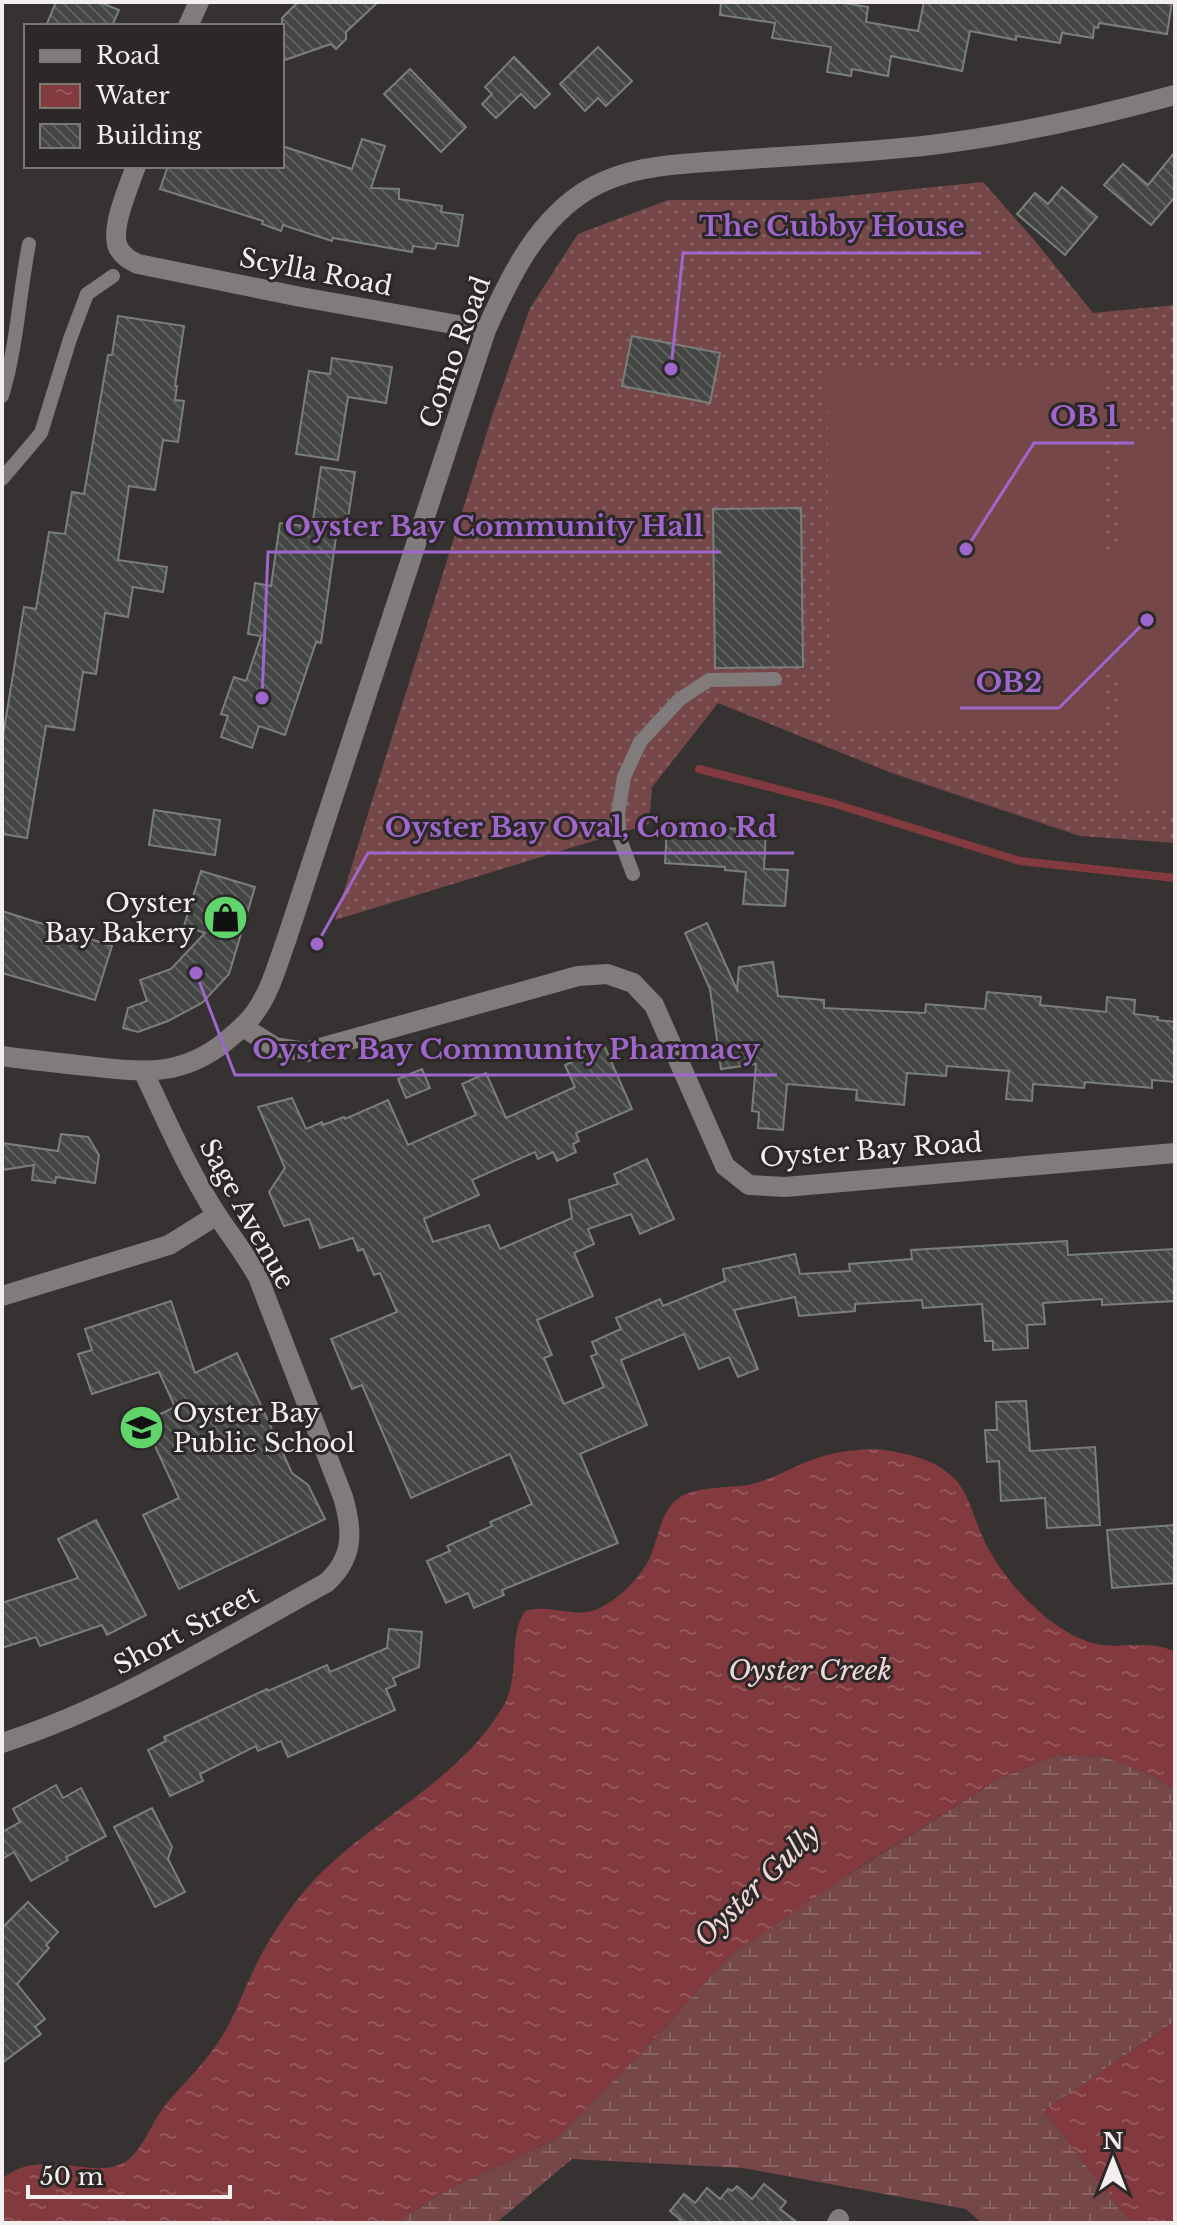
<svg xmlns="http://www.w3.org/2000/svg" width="1177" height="2225" viewBox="0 0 1177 2225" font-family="'Libre Baskerville',serif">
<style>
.grass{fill:url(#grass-dots)}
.wetland{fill:url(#wetland-marsh)}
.garden{fill:#754749}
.water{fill:url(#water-ripples)}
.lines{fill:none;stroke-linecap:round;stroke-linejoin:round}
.stream{stroke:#833a3f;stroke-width:8}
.building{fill:url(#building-back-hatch);stroke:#7b7f7b;stroke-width:2}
.service{stroke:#827b7b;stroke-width:14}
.minor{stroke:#827b7b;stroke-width:20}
.tertiary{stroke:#827b7b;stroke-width:20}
.labels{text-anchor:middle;stroke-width:6;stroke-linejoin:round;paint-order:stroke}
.street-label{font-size:26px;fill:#f3efef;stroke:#2d2828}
.poi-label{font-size:26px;fill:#f3efef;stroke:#2d2828;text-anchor:end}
.water-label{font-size:28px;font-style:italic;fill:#f0d8d8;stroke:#2d2828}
.leader{fill:none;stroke:#9f66cd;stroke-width:3}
.callout-dot{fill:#9f66cd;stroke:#2d2828;stroke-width:3}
.callout-label{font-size:28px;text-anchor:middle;font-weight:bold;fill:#9f66cd;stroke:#2d2828;stroke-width:6;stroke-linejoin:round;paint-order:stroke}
</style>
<defs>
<pattern id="grass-dots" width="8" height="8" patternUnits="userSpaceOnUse" patternTransform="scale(2)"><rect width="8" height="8" fill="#754749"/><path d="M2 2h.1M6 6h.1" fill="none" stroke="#896264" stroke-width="1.8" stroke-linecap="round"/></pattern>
<pattern id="wetland-marsh" width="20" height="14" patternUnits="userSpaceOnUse" patternTransform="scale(2)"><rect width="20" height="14" fill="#754749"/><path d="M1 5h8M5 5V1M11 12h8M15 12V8" fill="none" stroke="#896264"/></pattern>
<pattern id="water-ripples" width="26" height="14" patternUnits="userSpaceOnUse" patternTransform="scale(2)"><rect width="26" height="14" fill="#833a3f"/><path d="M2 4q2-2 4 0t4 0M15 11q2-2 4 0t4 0" fill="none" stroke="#95575b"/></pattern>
<pattern id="building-back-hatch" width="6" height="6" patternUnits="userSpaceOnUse" patternTransform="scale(2)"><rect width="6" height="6" fill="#434643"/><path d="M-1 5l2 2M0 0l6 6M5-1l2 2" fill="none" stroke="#5f615e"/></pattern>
</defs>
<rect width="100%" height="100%" fill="#373232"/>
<polygon class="grass" points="983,182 1035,241 1093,313 1175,305 1175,843 1080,836 889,772 718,703 652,787 649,824 335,920 491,419 530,308 578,234 668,200 807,200"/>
<polygon class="wetland" points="1057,1755 1105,1757 1149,1774 1175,1790 1175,2021 1044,2111 1131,2223 982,2223 966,2209 743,2168 572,2159 496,2223 395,2223 449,2189 556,2139 655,2038 728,1957 818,1894 1000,1778"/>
<g class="garden">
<polygon points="1103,367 1104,553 1118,553 1117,674 1105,675 1105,729 830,731 827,369"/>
<polygon points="1121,430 1175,430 1175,810 1118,810"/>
</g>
<g class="water">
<path d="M 875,1449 C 902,1452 934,1458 954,1478 C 969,1493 974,1519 983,1538 C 998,1570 1021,1597 1048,1619 C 1064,1631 1083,1643 1103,1645 C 1127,1648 1152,1640 1175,1652 L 1175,1790 L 1149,1774 L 1104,1757 L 1057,1755 L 1000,1778 L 861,1866 L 728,1957 L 655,2038 L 556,2139 L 449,2189 L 395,2223 L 2,2223 L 2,2179 C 43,2144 98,2185 129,2159 C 145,2145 151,2124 163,2108 C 183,2083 208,2061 224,2033 C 235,2015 241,1996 250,1978 C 263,1948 281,1920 301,1895 C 359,1824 452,1789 501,1710 C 523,1675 506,1640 525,1611 C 551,1603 576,1621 602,1607 C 622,1596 642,1576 651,1555 C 658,1538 660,1518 672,1504 C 688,1485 724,1489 747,1485 C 770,1481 788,1469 809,1461 C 831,1452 852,1450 875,1449 Z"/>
<polygon points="1175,2021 1175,2223 1131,2223 1044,2111"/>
</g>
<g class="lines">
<polyline class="stream" points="699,769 832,803 1020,861 1175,878"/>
</g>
<g class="building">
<polygon points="56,2 99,2 119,10 112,26 46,26"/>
<polygon points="298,2 378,2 346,32 346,39 336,49 331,44 282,61 282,18"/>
<polygon points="721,2 839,2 868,7 866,22 918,31 924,2 1172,2 1167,34 1099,23 1098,28 1094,27 1093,38 1062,33 1060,43 1016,36 1016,40 970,31 962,71 891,56 888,76 852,69 851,76 827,72 831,47 772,38 775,23 720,15"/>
<polygon points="598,47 632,81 606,106 598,98 585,111 560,84"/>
<polygon points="514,57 550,94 535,108 521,94 496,118 482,104 492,94 485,87"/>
<polygon points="410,69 466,127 441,152 384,94"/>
<polygon points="362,139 385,146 371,188 399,189 399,199 442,206 441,212 463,215 458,246 437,243 435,249 413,246 412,252 333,238 332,241 283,225 281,231 262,224 263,221 160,189 168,166 282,166 282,146 352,169"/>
<polygon points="1175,152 1175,197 1151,225 1104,185 1123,164 1148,185"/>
<polygon points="1062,187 1097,217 1065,255 1017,214 1035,193 1048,204"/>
<polygon points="118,316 184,326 175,386 177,386 175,400 184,401 178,442 163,440 155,490 129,486 118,560 167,567 163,592 133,587 128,617 105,613 96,674 83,672 74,730 46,726 27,838 2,834 2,742 24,607 36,609 49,532 65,534 72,492 84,494 108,355 112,355"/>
<polygon points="632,336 720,353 710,403 622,386"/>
<polygon points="332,358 392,367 386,403 348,397 338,460 296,454 309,371 330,374"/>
<polygon points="321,467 355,472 347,525 338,523 321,643 316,642 285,735 259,726 252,748 221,737 228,716 221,714 234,677 246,681 261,636 248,634 255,583 271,586 280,523 312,527"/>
<polygon points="801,508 803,667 715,668 713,509"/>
<polygon points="154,810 220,820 215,855 149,845"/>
<polygon points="696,826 766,831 764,869 788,870 785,906 743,904 746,872 725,870 725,867 665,863 667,827 695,829"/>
<polygon points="201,871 255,887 229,974 202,1003 168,1021 138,1032 123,1028 128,1008 147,1001 140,980 171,969 205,933 184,926"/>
<polygon points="2,911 112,946 95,1000 2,973"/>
<polygon points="707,923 737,990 739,967 773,962 778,996 824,1000 824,1008 925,1013 926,1004 985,1009 987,992 1041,997 1040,1005 1106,1012 1107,997 1135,1000 1134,1014 1158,1017 1157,1020 1175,1022 1175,1082 1152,1080 1152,1088 1085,1082 1084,1088 1033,1084 1032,1101 1006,1099 1009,1071 947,1066 946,1076 907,1073 904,1105 856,1100 857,1090 787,1084 783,1130 758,1128 759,1112 752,1111 756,1064 721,1069 710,989 685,933"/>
<polygon points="603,1043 632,1109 576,1133 579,1141 573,1144 576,1152 557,1161 553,1152 538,1159 535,1152 472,1180 479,1195 424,1219 433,1242 489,1225 500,1249 572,1218 569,1200 618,1184 614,1174 647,1159 674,1219 640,1234 631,1214 588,1229 594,1244 574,1253 593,1296 537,1320 552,1355 544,1358 564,1404 604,1387 591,1356 597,1354 592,1342 621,1329 616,1318 660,1299 663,1306 725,1281 723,1269 795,1254 800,1274 850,1271 849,1264 912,1259 911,1250 1067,1241 1068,1255 1175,1249 1175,1301 1102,1305 1102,1299 1043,1303 1045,1324 1027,1325 1028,1348 993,1350 993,1341 985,1341 982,1304 923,1308 922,1300 855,1304 855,1311 799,1316 795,1297 734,1310 758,1369 738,1377 729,1357 699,1369 684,1334 621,1360 647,1425 580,1454 618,1543 502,1590 504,1595 474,1608 468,1593 446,1603 427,1561 450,1551 447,1546 492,1526 490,1522 532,1504 510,1454 411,1498 362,1385 352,1389 331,1339 397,1312 380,1273 374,1275 363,1249 358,1251 353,1238 320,1248 309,1219 284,1226 269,1192 285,1168 258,1107 292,1098 306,1129 322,1122 323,1125 344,1117 345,1119 388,1100 408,1145 476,1115 462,1084 486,1073 506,1118 575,1087 565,1065 572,1062 570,1057"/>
<polygon points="422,1069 430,1088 406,1098 398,1079"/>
<polygon points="61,1134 88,1137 99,1155 95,1183 56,1177 55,1183 32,1180 34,1165 2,1170 2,1143 58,1151"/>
<polygon points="171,1301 195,1373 237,1353 292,1473 308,1485 325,1519 179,1589 143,1515 179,1498 144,1422 175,1407 159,1372 92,1394 78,1354 92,1350 85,1329"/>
<polygon points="1026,1401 1030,1451 1095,1447 1100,1525 1047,1528 1045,1498 1001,1501 999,1461 987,1462 985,1430 997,1430 996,1402"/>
<polygon points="96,1520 146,1615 107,1635 102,1625 40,1646 36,1637 2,1648 2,1603 78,1578 58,1539"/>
<polygon points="1175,1525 1175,1583 1112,1588 1107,1530"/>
<polygon points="389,1629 422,1632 419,1667 393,1678 396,1685 386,1689 395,1710 288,1757 281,1741 258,1751 256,1746 200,1774 203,1781 170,1796 148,1750 166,1741 164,1737 267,1689 268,1691 327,1665 330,1672 387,1648"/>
<polygon points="56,1785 63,1798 81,1788 106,1836 66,1857 68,1860 31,1881 14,1852 2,1859 2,1832 20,1822 13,1809"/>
<polygon points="152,1808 172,1847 168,1859 185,1892 155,1907 114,1827"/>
<polygon points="28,1902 58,1932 46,1945 49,1948 17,1984 45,2019 35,2027 41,2034 2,2063 2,1928"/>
<polygon points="764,2184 786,2202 780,2209 798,2223 678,2223 681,2220 670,2211 684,2194 695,2203 707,2188 720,2199 728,2189 732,2191 737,2186 752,2199"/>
</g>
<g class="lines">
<g class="service">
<path d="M 2,396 C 17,347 19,295 29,244"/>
<polyline points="2,479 41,433 70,339 87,294 113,276"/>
<polyline points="633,874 620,839 618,813 624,777 640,742 680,699 709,680 775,679"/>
</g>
<g class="minor">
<polyline points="188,26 199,2"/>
<path d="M 136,166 C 129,186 110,228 118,247 C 122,256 130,260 138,264 L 301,297 L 486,330"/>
<polyline points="243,1027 275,1047 306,1052 578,976 607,974 633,983 654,1005 725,1166 749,1185 785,1187 1175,1153"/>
<polyline points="2,1296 169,1245 217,1215"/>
<path d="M 2,1743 C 117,1706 220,1641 326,1583 C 354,1558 353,1531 343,1497 L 258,1277 C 246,1255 231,1236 217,1215 C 188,1171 166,1119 143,1071"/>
<polyline points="837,2223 839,2219"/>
</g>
<path class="tertiary" d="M 2,1056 C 30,1060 59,1063 87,1066 C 141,1072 181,1078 226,1041 C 237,1032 248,1023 256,1011 C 271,990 278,962 287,938 L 486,330 C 508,281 533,228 578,196 C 627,161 691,164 749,159 C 809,155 870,152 931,145 C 1013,135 1095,117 1175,95"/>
</g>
<defs>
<symbol id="shop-disc" viewBox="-11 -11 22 22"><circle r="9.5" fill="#5fd56b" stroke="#2d2828"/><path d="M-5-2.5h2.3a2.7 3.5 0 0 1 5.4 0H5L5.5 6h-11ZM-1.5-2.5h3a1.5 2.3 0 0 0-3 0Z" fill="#111"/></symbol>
<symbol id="school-disc" viewBox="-11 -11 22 22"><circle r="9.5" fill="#5fd56b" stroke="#2d2828"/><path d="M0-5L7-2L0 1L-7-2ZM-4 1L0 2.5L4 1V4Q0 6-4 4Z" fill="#111"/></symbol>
</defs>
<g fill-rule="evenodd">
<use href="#shop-disc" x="200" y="892" width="51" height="51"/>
<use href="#school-disc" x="116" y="1402" width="51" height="51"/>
</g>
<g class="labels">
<g class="street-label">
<text transform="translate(316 272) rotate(11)" y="9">Scylla Road</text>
<text transform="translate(455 352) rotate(-70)" y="9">Como Road</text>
<text transform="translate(871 1150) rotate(-4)" y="9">Oyster Bay Road</text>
<text transform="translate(247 1214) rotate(61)" y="9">Sage Avenue</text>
<text transform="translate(186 1630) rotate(-28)" y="9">Short Street</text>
</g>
<g class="poi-label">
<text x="195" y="912">Oyster<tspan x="195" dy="30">Bay Bakery</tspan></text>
<text x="173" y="1422" text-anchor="start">Oyster Bay<tspan x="173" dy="30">Public School</tspan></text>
</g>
<g class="water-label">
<text x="810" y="1680">Oyster Creek</text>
<text transform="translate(757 1885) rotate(-44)" y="10">Oyster Gully</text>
</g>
</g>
<path class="leader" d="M671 369L683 253H981M966 549L1034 443H1134M262 698L268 552H721M1147 620L1059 708H960M317 944L368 853H794M196 973L235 1075H777"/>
<g class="callout-dot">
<circle cx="671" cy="369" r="8"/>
<circle cx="966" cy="549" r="8"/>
<circle cx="262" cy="698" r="8"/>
<circle cx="1147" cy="620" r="8"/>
<circle cx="317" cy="944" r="8"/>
<circle cx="196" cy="973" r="8"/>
</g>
<g class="callout-label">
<text x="832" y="236">The Cubby House</text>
<text x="1084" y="426">OB 1</text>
<text x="494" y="536">Oyster Bay Community Hall</text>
<text x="1009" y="692">OB2</text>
<text x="581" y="837">Oyster Bay Oval, Como Rd</text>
<text x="506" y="1059">Oyster Bay Community Pharmacy</text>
</g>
<rect width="1177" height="2225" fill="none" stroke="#f3efef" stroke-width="8"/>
<rect x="24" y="24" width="260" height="144" fill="#2d2828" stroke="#7c7878" stroke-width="2"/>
<rect x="40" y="50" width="40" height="12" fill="#827b7b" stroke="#7c7878" stroke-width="2"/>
<text x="96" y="64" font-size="24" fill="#f3efef">Road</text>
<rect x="40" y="84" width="40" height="24" fill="url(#water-ripples)" stroke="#7c7878" stroke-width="2"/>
<text x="96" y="104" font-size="24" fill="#f3efef">Water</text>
<rect x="40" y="124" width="40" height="24" fill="url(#building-back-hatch)" stroke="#7c7878" stroke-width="2"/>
<text x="96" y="144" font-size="24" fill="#f3efef">Building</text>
<g transform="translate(1113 2161)" stroke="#2d2828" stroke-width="6" paint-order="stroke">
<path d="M0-6L14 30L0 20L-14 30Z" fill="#f3efef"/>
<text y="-12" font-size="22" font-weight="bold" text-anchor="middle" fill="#f3efef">N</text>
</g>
<path d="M28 2185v12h202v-12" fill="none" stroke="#f3efef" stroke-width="4"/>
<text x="40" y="2185" font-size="24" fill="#f3efef" stroke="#2d2828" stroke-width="6" paint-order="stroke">50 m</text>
</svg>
